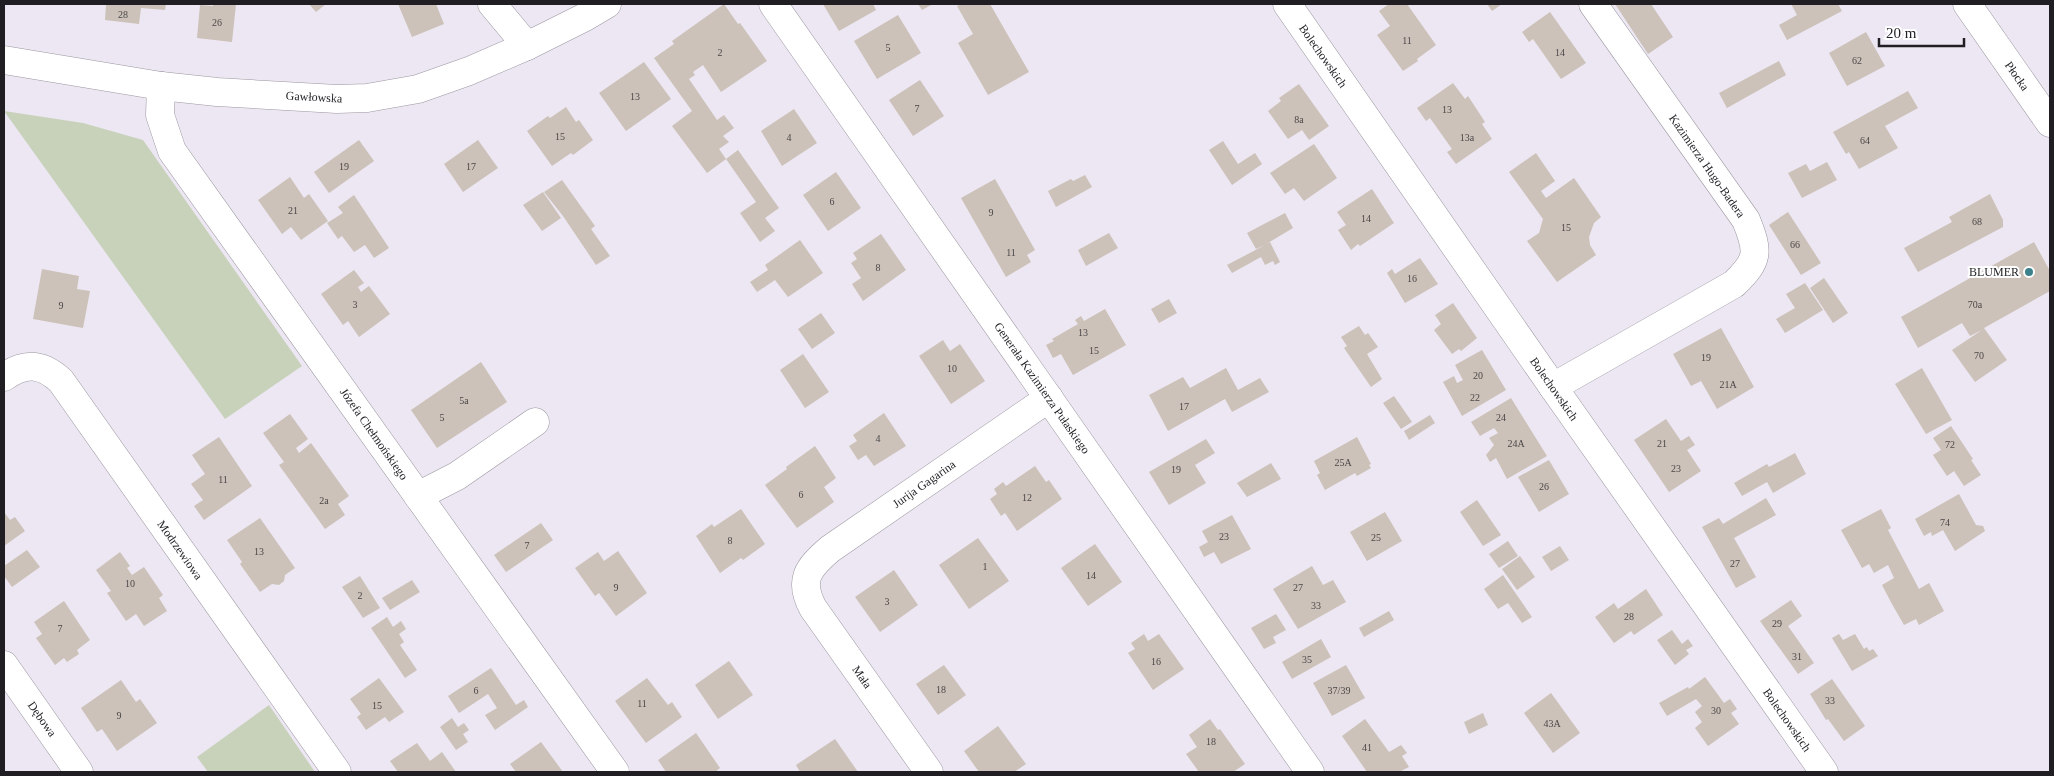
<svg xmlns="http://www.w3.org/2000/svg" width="2054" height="776" viewBox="0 0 2054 776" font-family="Georgia,serif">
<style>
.green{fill:#c8d2bb}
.building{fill:#ccc2b9}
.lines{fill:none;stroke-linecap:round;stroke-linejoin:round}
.minor-casing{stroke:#9c97a1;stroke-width:29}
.tertiary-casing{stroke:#9c97a1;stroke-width:29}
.minor{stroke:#fff;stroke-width:28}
.tertiary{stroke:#fff;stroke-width:28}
.poi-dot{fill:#3a818b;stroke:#fff;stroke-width:2}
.labels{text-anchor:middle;stroke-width:4;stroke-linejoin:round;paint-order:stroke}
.number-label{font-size:10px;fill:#4b4748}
.street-label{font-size:12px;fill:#201e22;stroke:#fff}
.poi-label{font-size:12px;fill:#201e22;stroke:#fff;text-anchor:end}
</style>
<rect width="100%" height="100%" fill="#ece7f2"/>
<g class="green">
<polygon points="4,111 83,123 143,140 302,366 225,419"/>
<polygon points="269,705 315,772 208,772 197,757"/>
</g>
<g class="building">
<polygon points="106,4 166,4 165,10 141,8 139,24 105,20"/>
<polygon points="213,4 236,4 232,42 197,38 200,5 213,6"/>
<polygon points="309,4 326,4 316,12"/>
<polygon points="398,4 436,4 444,24 412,37"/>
<polygon points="724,4 738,24 740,23 767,61 721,92 703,65 693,72 695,75 689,79 717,120 724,115 734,128 723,136 729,142 719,149 726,159 738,150 779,208 765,218 775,231 760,242 740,213 756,202 726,159 707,173 672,126 692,111 654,58 674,44 672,41"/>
<polygon points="823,4 873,4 876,10 839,31"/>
<polygon points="918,4 933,4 922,10"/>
<polygon points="962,4 990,4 1029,72 988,95 958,43 973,34 957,6"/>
<polygon points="1389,4 1407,4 1436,45 1417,59 1418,61 1403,71 1377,35 1390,26 1379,11"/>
<polygon points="1487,4 1502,4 1492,11"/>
<polygon points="1615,4 1651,4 1673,37 1648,54"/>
<polygon points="1791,4 1838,4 1842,11 1787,40 1779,25 1797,15"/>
<polygon points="1550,12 1586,63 1561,79 1533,39 1529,42 1522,32"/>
<polygon points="898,15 921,53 877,79 854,41"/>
<polygon points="1866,32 1885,66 1847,86 1829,53"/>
<polygon points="1779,61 1786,75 1727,108 1719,93"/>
<polygon points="644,62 671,99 626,131 599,93"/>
<polygon points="920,80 944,116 913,136 889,100"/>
<polygon points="1453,83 1465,99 1468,96 1485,122 1482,124 1492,139 1456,164 1447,152 1452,149 1430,118 1426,121 1417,108"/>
<polygon points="1299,84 1329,126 1309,140 1302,130 1288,139 1268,111 1281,101 1279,98"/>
<polygon points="1908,91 1918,108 1885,126 1898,148 1859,169 1849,152 1846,154 1833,132"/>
<polygon points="566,107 576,122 579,120 593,140 573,155 571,153 552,166 527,131 548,116 550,118"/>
<polygon points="794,109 817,143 782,166 761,131"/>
<polygon points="359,140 374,161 329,193 314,172"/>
<polygon points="478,140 498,168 463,192 444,164"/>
<polygon points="1223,141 1238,164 1255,153 1262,164 1232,185 1209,150"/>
<polygon points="1314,144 1337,178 1304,201 1294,188 1285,194 1270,173"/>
<polygon points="1536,153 1555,181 1541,191 1546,198 1574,178 1601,217 1594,223 1589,237 1590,245 1596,255 1557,282 1527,241 1539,233 1543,219 1509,172"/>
<polygon points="1827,162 1837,180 1802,198 1788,173 1806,164 1810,171"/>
<polygon points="836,172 861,208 828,231 803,195"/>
<polygon points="1085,175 1092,187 1056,207 1048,191 1071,179 1073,181"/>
<polygon points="290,177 304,198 309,194 328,221 301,240 291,227 282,234 258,200"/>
<polygon points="995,179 1035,250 1027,255 1031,262 1006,277 961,198"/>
<polygon points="562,180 595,226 591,229 610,256 596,265 563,216 544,192"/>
<polygon points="1372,189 1394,223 1360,246 1358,244 1351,250 1338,230 1346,225 1337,212"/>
<polygon points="543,192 561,218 542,231 523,205"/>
<polygon points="1990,194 2003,220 2003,227 1918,272 1904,248 1952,222 1949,217"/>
<polygon points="354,195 389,248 374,258 365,245 354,252 342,236 338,239 327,223 343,213 338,207"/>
<polygon points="1788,212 1821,263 1801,275 1769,225"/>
<polygon points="1285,213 1293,228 1266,244 1270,242 1280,262 1275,265 1273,261 1265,265 1261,257 1232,273 1227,265 1265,245 1256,249 1247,233"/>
<polygon points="1109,233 1118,248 1086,266 1078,250"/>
<polygon points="881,234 906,270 863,301 852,284 861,278 851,263 857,259 853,253"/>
<polygon points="800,240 823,273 788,297 775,280 757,292 750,282 768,270 765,265"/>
<polygon points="2034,242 2050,271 2050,291 1984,328 2007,360 1975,382 1952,350 1982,330 1970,336 1962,323 1918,348 1901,317"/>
<polygon points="1420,258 1438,284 1405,303 1387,273 1392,269 1395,274"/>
<polygon points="42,269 79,276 77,289 90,291 83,328 33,319"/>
<polygon points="354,270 364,283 358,287 361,292 369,286 390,314 359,337 348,321 343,325 321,294"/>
<polygon points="1824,278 1848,313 1833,323 1810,288"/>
<polygon points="1805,283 1823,310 1785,333 1776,319 1795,308 1786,294"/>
<polygon points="1169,299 1177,313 1159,323 1151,309"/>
<polygon points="1453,303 1477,338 1461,351 1459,349 1452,354 1434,330 1441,324 1435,315"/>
<polygon points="1105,309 1126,345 1073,375 1061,354 1053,358 1046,345 1054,341 1052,339 1078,324 1075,320 1081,316 1084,321"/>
<polygon points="821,313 835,333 812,349 798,329"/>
<polygon points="1359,326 1365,335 1368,333 1378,347 1367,354 1382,379 1371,387 1344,348 1347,346 1341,337"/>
<polygon points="1721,328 1754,387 1717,409 1701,381 1691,386 1673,354"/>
<polygon points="943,340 950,351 960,344 985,381 951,404 919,356"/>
<polygon points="1482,350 1506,390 1462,416 1443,382 1454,376 1457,383 1463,380 1455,365"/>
<polygon points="803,354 829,392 805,408 780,370"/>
<polygon points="481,362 507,402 437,448 411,410"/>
<polygon points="1226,368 1238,390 1260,378 1269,392 1232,412 1225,399 1168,431 1149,395 1183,377 1190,388"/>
<polygon points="1922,368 1952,420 1926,434 1895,384"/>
<polygon points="1394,396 1412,422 1401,429 1383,403"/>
<polygon points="1511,398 1547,456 1507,479 1496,458 1490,462 1486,455 1494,445 1489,438 1498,433 1494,428 1480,436 1471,422"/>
<polygon points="884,413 906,446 874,466 866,455 858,460 849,446 857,441 853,435"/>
<polygon points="290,414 308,439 296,448 299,453 311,443 349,496 338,504 345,515 325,529 279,465 284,462 263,433"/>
<polygon points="1430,415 1435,423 1409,440 1404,431"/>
<polygon points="1666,419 1681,441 1689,436 1695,445 1687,450 1701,471 1669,492 1634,440"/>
<polygon points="1951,426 1973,459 1971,460 1981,475 1964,486 1954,471 1947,476 1933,455 1941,450 1933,438"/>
<polygon points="219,437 252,486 204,520 194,506 203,500 191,484 205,474 192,455"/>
<polygon points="1357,437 1371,464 1369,465 1371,468 1357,476 1355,473 1325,490 1317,475 1320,473 1314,461"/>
<polygon points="1206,439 1215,453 1195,465 1206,483 1169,505 1149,472"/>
<polygon points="815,446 836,478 824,487 834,502 797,528 765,485 787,469 786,467"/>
<polygon points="1795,453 1806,474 1773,493 1767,482 1742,496 1734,483 1767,464 1769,467"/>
<polygon points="1549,460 1569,494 1539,512 1518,477"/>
<polygon points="1271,463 1281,479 1247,497 1237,483"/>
<polygon points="1035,466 1046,482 1049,480 1062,499 1017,531 1005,513 1001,516 990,499 997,494 994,489 1003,482 1006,486"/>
<polygon points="1959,494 1976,525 1983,526 1985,531 1955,551 1943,530 1932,536 1931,532 1924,536 1915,519"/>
<polygon points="1766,498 1776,515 1734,538 1756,577 1736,588 1702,527 1719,518 1723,524"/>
<polygon points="1477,500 1501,535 1483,546 1460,512"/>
<polygon points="741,509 765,544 743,560 741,558 720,573 696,536 712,524 714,527"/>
<polygon points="1881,509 1891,528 1888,530 1919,589 1929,583 1944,611 1919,625 1916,619 1904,625 1892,604 1882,585 1894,578 1888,565 1874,573 1869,564 1862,568 1841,530"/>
<polygon points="4,512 10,520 15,517 25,531 4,546"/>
<polygon points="1385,512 1402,541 1367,561 1350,532"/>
<polygon points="1232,515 1251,549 1221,564 1214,552 1204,557 1199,547 1208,542 1202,531"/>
<polygon points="260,518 295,568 285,575 284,581 279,585 272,584 260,592 240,564 242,562 227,540"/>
<polygon points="541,523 553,540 506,572 494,555"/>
<polygon points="978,538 1009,581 969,609 939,565"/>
<polygon points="1508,541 1518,556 1499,568 1489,554"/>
<polygon points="1095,544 1122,582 1088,606 1061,568"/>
<polygon points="1560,546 1569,560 1551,571 1542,557"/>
<polygon points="27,550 40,567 12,587 4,576 4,566"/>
<polygon points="618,551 647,593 616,616 599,593 595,596 575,568 598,552 604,561"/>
<polygon points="120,552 130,566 127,568 132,575 144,567 163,595 159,598 167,611 144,626 136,614 126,621 107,593 111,591 96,570"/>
<polygon points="1520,556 1535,577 1517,590 1502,569"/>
<polygon points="1312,566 1323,585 1333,580 1346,602 1298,629 1273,589"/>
<polygon points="894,570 918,605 880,632 855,597"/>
<polygon points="1503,575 1532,617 1522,623 1508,603 1498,609 1484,589"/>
<polygon points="360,576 380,608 363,618 342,587"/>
<polygon points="412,580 420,592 390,610 382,598"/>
<polygon points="1646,589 1663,615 1634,635 1631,631 1614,643 1595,617 1614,603 1618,609"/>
<polygon points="1791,600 1802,616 1788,626 1814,663 1798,674 1760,621"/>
<polygon points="64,601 90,640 77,650 79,654 67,662 64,658 55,665 36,638 42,634 34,622"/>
<polygon points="1389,611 1394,620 1364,637 1359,628"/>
<polygon points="1276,614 1286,630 1273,637 1276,643 1264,649 1251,628"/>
<polygon points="387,617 393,627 401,621 406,629 399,634 404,642 400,645 417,670 405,678 371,628"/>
<polygon points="1672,630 1682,644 1688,639 1693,646 1686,650 1689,654 1675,665 1657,640"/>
<polygon points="1144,634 1148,641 1159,634 1184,669 1153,690 1128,653 1135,649 1131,643"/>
<polygon points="1839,634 1843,640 1855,634 1864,649 1867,647 1869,651 1873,649 1878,656 1852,671 1832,638"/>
<polygon points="1321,639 1331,657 1292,679 1282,662"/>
<polygon points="729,661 753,695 718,719 695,685"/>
<polygon points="944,665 966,695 938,715 916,684"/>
<polygon points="1346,665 1365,698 1332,716 1313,683"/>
<polygon points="491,668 516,705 524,700 528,707 495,730 485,715 497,708 488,694 459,713 448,696"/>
<polygon points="1705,677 1724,703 1730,699 1737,709 1731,713 1739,724 1708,746 1695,728 1702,722 1695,712 1702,706 1696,699 1667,716 1659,703 1688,687 1689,689"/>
<polygon points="379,678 404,712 389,722 385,717 366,730 357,717 361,714 350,699"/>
<polygon points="647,678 668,705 672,702 682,717 646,743 615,701"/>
<polygon points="1832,679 1865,726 1844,741 1828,719 1826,720 1810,694"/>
<polygon points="121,680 136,702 140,699 157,723 117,751 102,729 97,732 81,708"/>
<polygon points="1551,693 1580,733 1553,753 1524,713"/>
<polygon points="1483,713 1488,725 1469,734 1464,722"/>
<polygon points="452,718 458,727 464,723 469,730 463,734 468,742 456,750 440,727"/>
<polygon points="1210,719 1218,730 1220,729 1245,764 1233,772 1199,772 1186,754 1197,747 1189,735"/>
<polygon points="1365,719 1389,752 1401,745 1407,753 1402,756 1409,767 1399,772 1367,772 1342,736"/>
<polygon points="998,726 1026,764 1014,772 979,772 964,751"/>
<polygon points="696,733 720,768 715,772 666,772 658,760"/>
<polygon points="835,739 858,772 800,772 796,765"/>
<polygon points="541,742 563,772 516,772 510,764"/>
<polygon points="417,743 430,761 442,752 456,772 398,772 390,761"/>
</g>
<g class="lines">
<defs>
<g id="minor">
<polyline points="492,4 527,46"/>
<polyline points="773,4 1310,772"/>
<polyline points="1287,4 1553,387 1824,772"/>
<polyline points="161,86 160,115 172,151 615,772"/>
<path d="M 4,377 C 25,362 42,363 61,381 L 337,772"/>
<path d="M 1553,387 L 1734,284 C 1759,260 1759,252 1746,220 L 1593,4"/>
<polyline points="418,496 457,476 535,422"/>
<polyline points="4,665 79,772"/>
<path d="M 929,772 L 813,608 C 798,580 808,568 830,549 L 1049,398"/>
</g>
<g id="tertiary">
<polyline points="1967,4 2050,123"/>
<polyline points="4,60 161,86 217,92 337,99 367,98 418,89 469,71 527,46 585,17 607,4"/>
</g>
</defs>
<use href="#minor" class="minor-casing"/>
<use href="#tertiary" class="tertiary-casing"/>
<use href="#minor" class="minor"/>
<use href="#tertiary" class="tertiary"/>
</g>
<circle class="poi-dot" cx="2029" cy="272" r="5"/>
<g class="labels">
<g class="number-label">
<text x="123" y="18">28</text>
<text x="217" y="26">26</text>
<text x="1407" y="44">11</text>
<text x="888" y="51">5</text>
<text x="720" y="56">2</text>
<text x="1560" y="56">14</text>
<text x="1857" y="64">62</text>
<text x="635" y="100">13</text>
<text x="917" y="112">7</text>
<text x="1447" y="113">13</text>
<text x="1299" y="123">8a</text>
<text x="560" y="140">15</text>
<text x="789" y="141">4</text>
<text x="1467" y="141">13a</text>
<text x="1865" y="144">64</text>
<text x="344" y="170">19</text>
<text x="471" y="170">17</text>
<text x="832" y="205">6</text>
<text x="293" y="214">21</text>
<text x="991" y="216">9</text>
<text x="1366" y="222">14</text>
<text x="1977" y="225">68</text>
<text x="1566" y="231">15</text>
<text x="1795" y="248">66</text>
<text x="1011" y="256">11</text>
<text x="878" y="271">8</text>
<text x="1412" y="282">16</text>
<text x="355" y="308">3</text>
<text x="1975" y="308">70a</text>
<text x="61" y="309">9</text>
<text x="1083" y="336">13</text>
<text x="1094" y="354">15</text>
<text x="1979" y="359">70</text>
<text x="1706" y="361">19</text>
<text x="952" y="372">10</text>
<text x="1478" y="379">20</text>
<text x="1728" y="388">21A</text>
<text x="1475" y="401">22</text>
<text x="464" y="404">5a</text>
<text x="1184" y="410">17</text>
<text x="442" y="421">5</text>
<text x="1501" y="421">24</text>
<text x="878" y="442">4</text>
<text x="1516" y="447">24A</text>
<text x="1662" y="447">21</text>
<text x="1950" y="448">72</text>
<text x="1343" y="466">25A</text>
<text x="1676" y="472">23</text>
<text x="1176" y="473">19</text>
<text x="223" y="483">11</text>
<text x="1544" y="490">26</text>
<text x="801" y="498">6</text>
<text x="1027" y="501">12</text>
<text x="324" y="504">2a</text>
<text x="1945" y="526">74</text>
<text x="1224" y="540">23</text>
<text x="1376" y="541">25</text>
<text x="730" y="544">8</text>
<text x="527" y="549">7</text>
<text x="259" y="555">13</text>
<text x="1735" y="567">27</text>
<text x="985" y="570">1</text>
<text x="1091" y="579">14</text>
<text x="130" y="587">10</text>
<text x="616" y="591">9</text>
<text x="1298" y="591">27</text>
<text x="360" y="599">2</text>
<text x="887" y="605">3</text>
<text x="1316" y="609">33</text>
<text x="1629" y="620">28</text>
<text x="1777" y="627">29</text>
<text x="60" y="632">7</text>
<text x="1797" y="660">31</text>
<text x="1307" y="663">35</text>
<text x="1156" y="665">16</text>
<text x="941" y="693">18</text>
<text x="476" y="694">6</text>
<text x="1339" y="694">37/39</text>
<text x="1830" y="704">33</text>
<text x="642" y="707">11</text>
<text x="377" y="709">15</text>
<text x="1716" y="714">30</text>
<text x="119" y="719">9</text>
<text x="1552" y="727">43A</text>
<text x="1211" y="745">18</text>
<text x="1367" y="751">41</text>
</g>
<g class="street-label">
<text transform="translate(1323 56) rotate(55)" y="4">Bolechowskich</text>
<text transform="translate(2017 76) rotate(55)" y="4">Płocka</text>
<text transform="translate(314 97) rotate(3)" y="4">Gawłowska</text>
<text transform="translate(1707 166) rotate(55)" y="4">Kazimierza Hugo-Badera</text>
<text transform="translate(1042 388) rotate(55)" y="4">Generała Kazimierza Pułaskiego</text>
<text transform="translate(1554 389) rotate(55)" y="4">Bolechowskich</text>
<text transform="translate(374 434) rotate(55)" y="4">Józefa Chełmońskiego</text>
<text transform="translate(924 484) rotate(-35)" y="4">Jurija Gagarina</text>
<text transform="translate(180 550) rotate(55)" y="4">Modrzewiowa</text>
<text transform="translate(862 677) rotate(55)" y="4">Mała</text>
<text transform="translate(42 719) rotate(55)" y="4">Dębowa</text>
<text transform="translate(1787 720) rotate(55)" y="4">Bolechowskich</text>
</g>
<g class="poi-label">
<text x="2019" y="276">BLUMER</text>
</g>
</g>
<rect width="2054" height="776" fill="none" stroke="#201e22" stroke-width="10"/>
<path d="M1879 38v8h85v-8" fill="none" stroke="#201e22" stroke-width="2.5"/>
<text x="1886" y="38" font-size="15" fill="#201e22" stroke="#ffffff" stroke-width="4" paint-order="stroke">20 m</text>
</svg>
